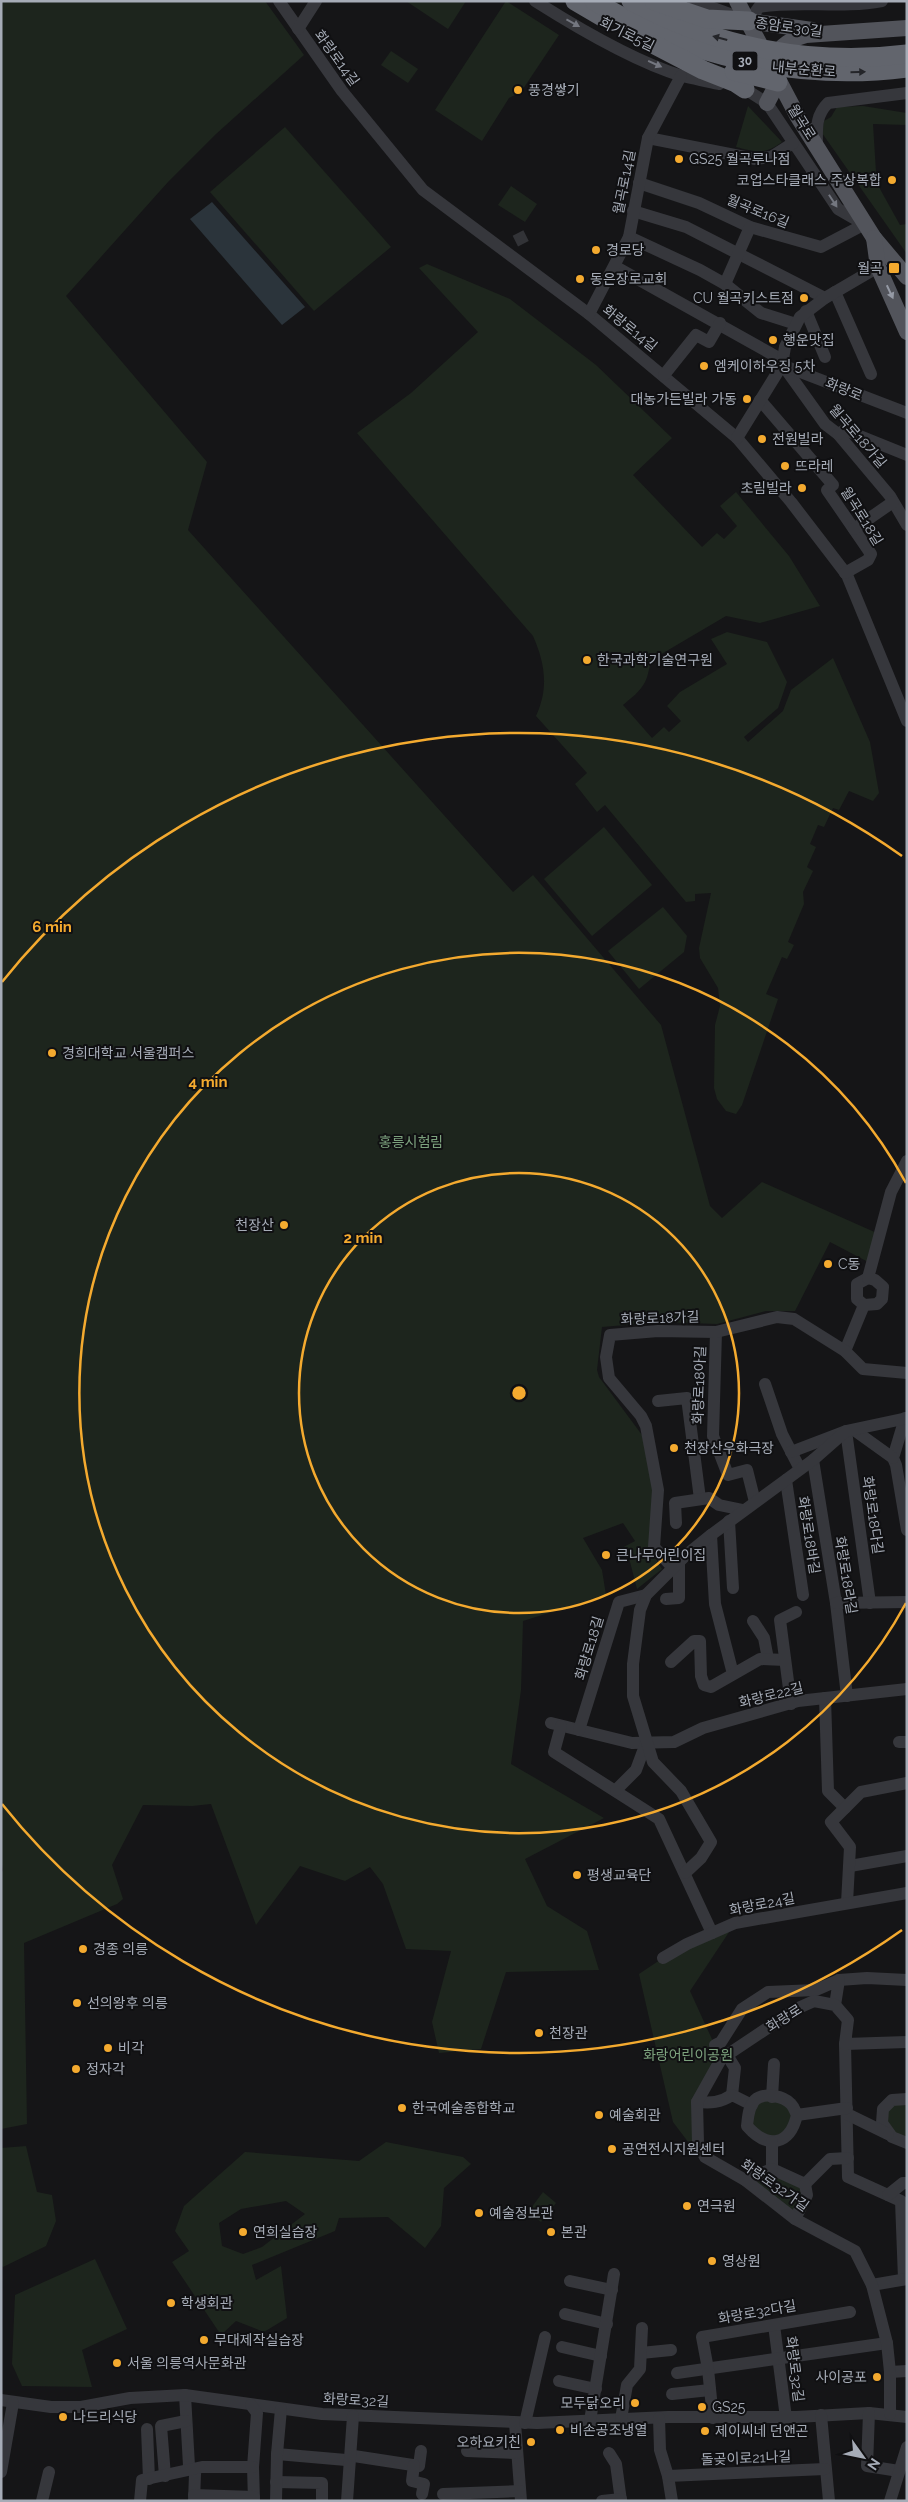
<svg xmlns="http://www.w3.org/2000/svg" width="908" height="2502" viewBox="0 0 908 2502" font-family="Raleway,'Noto Sans KR',sans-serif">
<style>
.green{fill:#1d251d;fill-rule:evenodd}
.water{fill:#2b343b}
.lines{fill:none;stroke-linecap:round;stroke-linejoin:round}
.minor-tunnel{stroke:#323337;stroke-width:12;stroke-dasharray:12 6;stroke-linecap:butt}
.minor{stroke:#36373c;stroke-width:12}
.major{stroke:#52545b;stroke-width:16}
.highway{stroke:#62656d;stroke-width:19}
.oneway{fill:#747780}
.oneway2{fill:#242529}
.oneway3{fill:#959aa5}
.ring{fill:none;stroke:#f4aa2f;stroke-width:2.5}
.poi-dot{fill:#f4aa2f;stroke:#101012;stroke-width:2}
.labels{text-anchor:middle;stroke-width:4;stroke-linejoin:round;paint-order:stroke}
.shield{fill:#101012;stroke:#797d86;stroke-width:1}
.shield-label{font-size:12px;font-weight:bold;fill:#a6acb7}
.street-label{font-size:14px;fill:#a6acb7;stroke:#101012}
.poi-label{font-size:14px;fill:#a6acb7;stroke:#101012;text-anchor:start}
.park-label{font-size:14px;fill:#7da27e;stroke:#101012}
.centre{fill:#f4aa2f;stroke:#101012;stroke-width:2.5}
.ring-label{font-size:15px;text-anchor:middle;font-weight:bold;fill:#f4aa2f;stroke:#101012;stroke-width:4;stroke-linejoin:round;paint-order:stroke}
</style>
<rect width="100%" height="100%" fill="#151517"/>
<g class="green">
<polygon points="1,1 265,1 304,55 216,134 168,182 66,296 207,462 188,530 513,892 533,875 661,1025 710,1206 722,1218 762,1182 879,1234 872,1264 830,1242 795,1311 766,1311 717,1324 661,1322 602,1327 597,1370 599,1377 642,1435 655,1491 649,1538 658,1563 662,1569 637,1589 629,1558 622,1560 618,1550 635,1541 623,1523 583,1538 602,1570 606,1595 523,1621 521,1690 511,1764 604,1818 525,1859 547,1906 587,1931 599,1970 506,1972 481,2049 439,2053 432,2022 451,1951 406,1949 383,1884 370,1867 345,1881 300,1866 256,1925 211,1804 192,1806 143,1805 112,1865 123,1899 117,1904 24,1943 27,2124 1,2129 1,1874 3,1870 1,1859"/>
<polygon points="406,1 466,1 448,29"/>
<polygon points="506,1 559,35 521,92 509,98 482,141 435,110"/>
<polygon points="391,51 418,69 408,83 381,65"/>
<path d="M 748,106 L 782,142 C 765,155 756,152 736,147 Z"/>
<polygon points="863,106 907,113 907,125 873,124 876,172 880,189 900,225 907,224 907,254 822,133 824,121 831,117 837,107"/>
<polygon points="285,127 391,247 314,311 210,192"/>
<polygon points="511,186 537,204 525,222 498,205"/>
<path d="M 427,264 L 510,299 L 596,365 L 672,438 L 633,475 L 702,547 L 717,533 L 724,539 L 737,526 L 720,506 L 736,492 L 789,556 L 820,606 L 760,623 L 726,616 L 653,659 C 648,667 649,675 645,682 C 640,692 631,698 623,705 L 652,738 L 664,727 L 669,732 L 681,721 L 667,706 L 680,692 L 727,664 L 711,639 L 727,632 L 767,642 L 787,682 L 778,708 L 744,737 L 748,742 L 783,711 L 791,690 L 833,658 L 870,742 L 879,793 L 873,801 L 849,791 L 839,810 L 833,808 L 824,827 L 818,825 L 810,844 L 816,847 L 807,867 L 813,871 L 803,892 L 804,904 L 788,942 L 794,945 L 787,959 L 782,957 L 766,994 L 778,999 L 742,1105 L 736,1114 L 726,1111 L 717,1099 L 714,1088 L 715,1025 L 720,1006 L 718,988 L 700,958 L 699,948 L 711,893 L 695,894 L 695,901 L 686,902 L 605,805 L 597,812 L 575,784 L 587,773 L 536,716 C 549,688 545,663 533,636 L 357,433 L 411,393 L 478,332 L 419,268 Z"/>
<polygon points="604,827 652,885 592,936 544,879"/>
<polygon points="663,907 687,936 684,952 639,989 608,951"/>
<polygon points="735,1923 690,1991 721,2059 697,2102 698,2155 673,2122 639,1974 663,1958"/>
<polygon points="781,2097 797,2115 787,2138 756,2136 748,2112 754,2101"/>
<polygon points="892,2100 907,2102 907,2143 885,2130 883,2113"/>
<path d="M 386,2142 L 463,2157 L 471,2164 L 444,2188 L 441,2226 L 425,2248 L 388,2217 L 339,2218 L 335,2231 L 252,2265 L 256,2280 L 281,2266 L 287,2318 L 264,2332 L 236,2321 L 221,2335 L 172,2262 L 189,2251 L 175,2231 L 184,2206 L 245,2152 L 359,2161 ZM 286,2201 L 305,2214 L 262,2247 L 243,2254 L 222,2246 L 219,2223 L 241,2209 Z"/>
<polygon points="26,2146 37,2192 52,2195 56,2221 46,2246 3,2267 1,2264 1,2148"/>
<polygon points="772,2169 805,2184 795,2219 745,2180"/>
<polygon points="543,2192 556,2203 541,2222 528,2212"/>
<polygon points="95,2259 127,2329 82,2350 92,2387 22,2386 12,2364 15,2295"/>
</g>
<polygon class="water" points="212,202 305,307 282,325 190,219"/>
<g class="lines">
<polyline class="minor-tunnel" points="518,233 526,249"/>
<g class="minor">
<polyline points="279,1 342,91 423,190 589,314 737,438 791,502 847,575 907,721"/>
<path d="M 535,1 C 576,27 636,62 682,76 C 694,79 707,81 719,84"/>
<path d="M 694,1 L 749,21 L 759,7 C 799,0 841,9 882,1"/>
<polyline points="298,29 316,1"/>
<polyline points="739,88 745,89 767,103 838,209 864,224"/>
<polyline points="648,138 755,159 771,157 793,143"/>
<path d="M 817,146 C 817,129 815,116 828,103 L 907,93"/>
<polyline points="639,183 699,203 750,227 821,247 865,224"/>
<polyline points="633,211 686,227 825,298"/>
<polyline points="629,237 700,270 725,284 761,313 796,324"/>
<polyline points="616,267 777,357 825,424 838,434 890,496 907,525"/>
<polyline points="725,284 750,227"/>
<polyline points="835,292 871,374"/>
<polyline points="806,311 825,357"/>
<polyline points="589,314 629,237 648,138 681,76"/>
<polyline points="782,365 907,413"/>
<polyline points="664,375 696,335 709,342 720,323"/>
<polyline points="760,400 833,485 827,490 871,554 868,560 845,573"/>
<polyline points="838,434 845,430 907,455"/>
<polyline points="737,438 782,365 785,347 800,317 825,298 878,267"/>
<polyline points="854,529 893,502"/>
<polyline points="864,1305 857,1299 857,1284 868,1278"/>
<polyline points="716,1332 713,1436 728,1475 747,1470 755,1502"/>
<polyline points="845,1351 864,1305 877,1304 882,1299 883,1287 875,1280 868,1278 891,1192 907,1161"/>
<polyline points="765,1384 782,1434 800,1469"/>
<polyline points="658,1401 687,1398 700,1499"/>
<polyline points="905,1418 893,1458 896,1465 907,1530"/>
<polyline points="854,1430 893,1458"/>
<polyline points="791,1452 846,1431 870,1603"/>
<polyline points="813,1460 836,1603 847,1696"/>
<polyline points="786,1480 803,1595"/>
<polyline points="729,1521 733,1588"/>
<polyline points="676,1523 675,1503 709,1498 719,1505 743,1510"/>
<polyline points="711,1535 715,1604 733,1674"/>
<polyline points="673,1568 654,1547 658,1490 646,1426 641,1416 609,1378 606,1357 610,1335 658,1331 716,1332 777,1317 794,1319 845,1351 863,1369 907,1373"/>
<polyline points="666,1599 679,1598 679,1563"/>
<polyline points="836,1603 907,1602"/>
<polyline points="753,1621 764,1638 768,1659"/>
<polyline points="671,1662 694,1641 700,1641 701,1676 704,1685 711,1687 760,1659 785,1660"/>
<polyline points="825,1698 828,1791 845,1808"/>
<polyline points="791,1704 780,1620 796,1612"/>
<polyline points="551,1723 632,1743 674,1742 703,1728 798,1701 907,1689"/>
<polyline points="561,1726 554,1752 659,1819 712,1933"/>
<polyline points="579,1730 619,1602 646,1595"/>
<polyline points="899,1742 907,1742"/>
<polyline points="616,1790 636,1770 646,1743"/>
<polyline points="850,1866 907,1856"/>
<polyline points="685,1873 701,1858 711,1842 681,1791 653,1762 633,1696 633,1664 640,1610 646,1595 685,1556 711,1535 813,1460 846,1431 907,1418"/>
<polyline points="847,1903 850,1847 831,1822 861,1792 907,1783"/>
<polyline points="663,1958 687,1944 735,1923 907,1893"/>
<polyline points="839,1980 867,1978 907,1980"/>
<polyline points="845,2044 848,2177 901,2201 904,2279"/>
<polyline points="715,2045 721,2042 742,2009 768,1992 816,1990 839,1980 835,2005"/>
<polyline points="727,2055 735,2068 732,2095"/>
<polyline points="772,2097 774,2064"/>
<polyline points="907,2099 892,2100 883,2109 882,2123 892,2137 907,2143"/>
<path d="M 697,2102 C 711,2103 720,2103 732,2095 L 752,2105"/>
<polyline points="847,2114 888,2134"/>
<path d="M 797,2115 C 790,2145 768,2150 747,2126 C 748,2118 748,2107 755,2100 C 764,2092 784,2096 791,2104 C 794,2107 795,2111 797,2115 L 847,2108"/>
<polyline points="772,2142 772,2169 805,2184 830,2159 848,2158"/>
<polyline points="745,2180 772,2169"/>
<polyline points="888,2195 903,2183 907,2183"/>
<polyline points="795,2219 807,2195 805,2184"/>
<polyline points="570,2281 612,2290"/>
<polyline points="872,2285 907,2279"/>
<polyline points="565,2314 607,2324"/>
<polyline points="774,2325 786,2418"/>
<polyline points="562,2347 601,2356"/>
<polyline points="641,2353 671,2350"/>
<polyline points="890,2372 907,2371"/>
<polyline points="677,2373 887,2343"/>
<polyline points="559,2381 596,2389"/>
<polyline points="672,2394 710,2390"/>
<polyline points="185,2395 189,2466 195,2474 194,2501"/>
<polyline points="1,2400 51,2407 81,2407 130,2398 185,2395 322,2414 537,2423 668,2417 796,2417 869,2413 907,2417"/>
<polyline points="251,2405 257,2413 253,2467 254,2501"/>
<polyline points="869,2413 867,2466 899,2471"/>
<polyline points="890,2414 890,2372 887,2343 872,2285 855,2251 795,2219 745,2180 705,2157 698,2143 697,2102 721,2059 796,2009 814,2001 835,2005 848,2020 845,2044 907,2042"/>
<polyline points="821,2415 829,2501"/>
<polyline points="659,2418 660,2450 668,2476 672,2501"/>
<polyline points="713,2418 708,2369 702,2337 850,2312"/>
<polyline points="621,2419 627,2385 640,2369 642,2328"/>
<polyline points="590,2421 614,2274"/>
<polyline points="515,2423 521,2501"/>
<polyline points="525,2423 545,2337"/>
<polyline points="147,2429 149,2479"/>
<polyline points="467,2451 517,2453"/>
<polyline points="609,2453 616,2464 621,2501"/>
<polyline points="277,2454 346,2460 354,2456 419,2466 421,2451"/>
<polyline points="414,2465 412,2481 424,2484 422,2494"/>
<polyline points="1,2472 13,2403"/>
<polyline points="165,2476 161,2426 186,2421"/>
<polyline points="668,2476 825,2469"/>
<polyline points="276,2482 322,2483 322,2501"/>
<polyline points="443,2494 520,2491"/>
<polyline points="194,2495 254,2497"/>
<polyline points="42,2501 49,2472"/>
<polyline points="140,2501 142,2480 202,2467 253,2467"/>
<polyline points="276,2501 277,2454 281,2409"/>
<polyline points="347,2501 353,2416"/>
<polyline points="602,2501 621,2499"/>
<polyline points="890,2501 907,2447"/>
</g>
<g class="major">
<polyline points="737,1 798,117 874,238 907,277"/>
<polyline points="749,21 812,30"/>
<path d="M 773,58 C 782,45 791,39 806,35 L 907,28"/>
<polyline points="767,103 778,82"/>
<polyline points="874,238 878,267 907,332"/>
</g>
<g class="highway">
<polyline points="575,1 604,18"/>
<path d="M 594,1 C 688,57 798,82 907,68"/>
<path d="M 631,1 C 715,47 812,66 907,54"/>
<polyline points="654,1 707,19 749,21"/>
<polyline points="655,45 703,70 736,83 745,89"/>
<polyline points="734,71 778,82"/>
</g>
</g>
<defs><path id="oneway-solid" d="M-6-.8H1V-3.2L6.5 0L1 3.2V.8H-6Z" transform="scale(1.25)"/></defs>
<g class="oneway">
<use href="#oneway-solid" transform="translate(573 23) rotate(29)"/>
<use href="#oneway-solid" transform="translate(655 64) rotate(24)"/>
<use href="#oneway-solid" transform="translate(833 201) rotate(57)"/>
</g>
<g class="oneway2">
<use href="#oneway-solid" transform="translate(720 38) rotate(-165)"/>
<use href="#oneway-solid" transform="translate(858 72) rotate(-1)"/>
</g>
<use class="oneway3" href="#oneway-solid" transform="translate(890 292) rotate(65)"/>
<g class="ring">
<circle cx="519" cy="1393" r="220"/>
<path d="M906 1603A440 440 0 1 1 906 1183"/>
<path d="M902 1930A660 660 0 0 1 2 1804M2 982A660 660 0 0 1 902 856"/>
</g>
<g class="poi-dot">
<circle cx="518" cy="90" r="5"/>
<circle cx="679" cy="159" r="5"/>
<circle cx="892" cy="180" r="5"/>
<circle cx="596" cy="250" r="5"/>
<rect x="888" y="262" width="12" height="12" rx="2.5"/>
<circle cx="580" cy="279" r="5"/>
<circle cx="804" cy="298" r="5"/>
<circle cx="773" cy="340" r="5"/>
<circle cx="704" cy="366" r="5"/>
<circle cx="747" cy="399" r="5"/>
<circle cx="762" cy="439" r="5"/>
<circle cx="785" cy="466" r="5"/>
<circle cx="802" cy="488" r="5"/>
<circle cx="587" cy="660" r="5"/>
<circle cx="52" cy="1053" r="5"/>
<circle cx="284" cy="1225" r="5"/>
<circle cx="828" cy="1264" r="5"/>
<circle cx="674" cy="1448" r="5"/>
<circle cx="606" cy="1555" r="5"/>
<circle cx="577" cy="1875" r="5"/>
<circle cx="83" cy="1949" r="5"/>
<circle cx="77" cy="2003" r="5"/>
<circle cx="539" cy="2033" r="5"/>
<circle cx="108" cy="2048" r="5"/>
<circle cx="76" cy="2069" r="5"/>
<circle cx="402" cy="2108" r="5"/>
<circle cx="599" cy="2115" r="5"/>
<circle cx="612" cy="2149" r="5"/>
<circle cx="687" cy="2206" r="5"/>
<circle cx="479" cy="2213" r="5"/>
<circle cx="243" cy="2232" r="5"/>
<circle cx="551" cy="2232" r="5"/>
<circle cx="712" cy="2261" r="5"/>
<circle cx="171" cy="2303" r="5"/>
<circle cx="204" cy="2340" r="5"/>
<circle cx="117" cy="2363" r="5"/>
<circle cx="877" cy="2377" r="5"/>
<circle cx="635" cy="2403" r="5"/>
<circle cx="702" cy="2407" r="5"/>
<circle cx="63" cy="2417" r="5"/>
<circle cx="560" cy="2430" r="5"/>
<circle cx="705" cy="2431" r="5"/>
<circle cx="531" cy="2442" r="5"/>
</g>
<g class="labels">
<rect class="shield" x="732.5" y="51.5" width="25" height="19" rx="4"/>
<g class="shield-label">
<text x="745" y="65">30</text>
</g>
<g class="street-label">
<text transform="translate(789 27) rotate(8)" y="5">종암로30길</text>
<text transform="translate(627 34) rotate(26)" y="5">회기로5길</text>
<text transform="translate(337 58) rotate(54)" y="5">화랑로14길</text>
<text transform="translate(804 69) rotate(5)" y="5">내부순환로</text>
<text transform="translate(802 122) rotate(58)" y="5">월곡로</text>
<text transform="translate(624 182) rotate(-79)" y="5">월곡로14길</text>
<text transform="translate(758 211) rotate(22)" y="5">월곡로16길</text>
<text transform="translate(630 328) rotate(39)" y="5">화랑로14길</text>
<text transform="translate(844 389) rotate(22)" y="5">화랑로</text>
<text transform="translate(858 436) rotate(49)" y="5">월곡로18가길</text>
<text transform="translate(862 516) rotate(58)" y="5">월곡로18길</text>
<text transform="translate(660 1318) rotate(-2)" y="5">화랑로18가길</text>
<text transform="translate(699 1385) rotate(-88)" y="5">화랑로18아길</text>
<text transform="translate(873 1515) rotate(82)" y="5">화랑로18다길</text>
<text transform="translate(809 1535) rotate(81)" y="5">화랑로18바길</text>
<text transform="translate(846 1575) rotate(81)" y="5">화랑로18라길</text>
<text transform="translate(589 1648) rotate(-73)" y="5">화랑로18길</text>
<text transform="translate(771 1695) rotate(-14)" y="5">화랑로22길</text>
<text transform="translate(762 1904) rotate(-11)" y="5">화랑로24길</text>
<text transform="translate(784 2018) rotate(-32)" y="5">화랑로</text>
<text transform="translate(775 2185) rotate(35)" y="5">화랑로32가길</text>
<text transform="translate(757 2312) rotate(-10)" y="5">화랑로32다길</text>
<text transform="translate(795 2369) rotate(83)" y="5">화랑로32길</text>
<text transform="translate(356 2400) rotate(3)" y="5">화랑로32길</text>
<text transform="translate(746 2458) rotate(-2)" y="5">돌곶이로21나길</text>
</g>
<g class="poi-label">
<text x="528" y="95">풍경쌓기</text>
<text x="689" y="164">GS25 월곡루나점</text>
<text x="882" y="185" text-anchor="end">코업스타클래스 주상복합</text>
<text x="606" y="255">경로당</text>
<text x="883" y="273" text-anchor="end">월곡</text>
<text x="590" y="284">동은장로교회</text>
<text x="794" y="303" text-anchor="end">CU 월곡키스트점</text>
<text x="783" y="345">행운맛집</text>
<text x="714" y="371">엠케이하우징 5차</text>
<text x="737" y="404" text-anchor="end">대농가든빌라 가동</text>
<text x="772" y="444">전원빌라</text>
<text x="795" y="471">뜨라레</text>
<text x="792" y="493" text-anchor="end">초림빌라</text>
<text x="597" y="665">한국과학기술연구원</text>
<text x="62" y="1058">경희대학교 서울캠퍼스</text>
<text x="274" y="1230" text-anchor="end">천장산</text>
<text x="838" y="1269">C동</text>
<text x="684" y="1453">천장산우화극장</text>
<text x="616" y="1560">큰나무어린이집</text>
<text x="587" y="1880">평생교육단</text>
<text x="93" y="1954">경종 의릉</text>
<text x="87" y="2008">선의왕후 의릉</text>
<text x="549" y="2038">천장관</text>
<text x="118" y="2053">비각</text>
<text x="86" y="2074">정자각</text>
<text x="412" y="2113">한국예술종합학교</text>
<text x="609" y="2120">예술회관</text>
<text x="622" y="2154">공연전시지원센터</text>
<text x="697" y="2211">연극원</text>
<text x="489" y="2218">예술정보관</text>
<text x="253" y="2237">연희실습장</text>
<text x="561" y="2237">본관</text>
<text x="722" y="2266">영상원</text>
<text x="181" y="2308">학생회관</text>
<text x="214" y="2345">무대제작실습장</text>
<text x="127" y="2368">서울 의릉역사문화관</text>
<text x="867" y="2382" text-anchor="end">사이공포</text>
<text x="625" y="2408" text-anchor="end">모두닭오리</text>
<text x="712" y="2412">GS25</text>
<text x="73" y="2422">나드리식당</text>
<text x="570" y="2435">비손공조냉열</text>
<text x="715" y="2436">제이씨네 던앤곤</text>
<text x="521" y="2447" text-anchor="end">오하요키친</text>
</g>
<g class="park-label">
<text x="411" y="1147">홍릉시험림</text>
<text x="688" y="2060">화랑어린이공원</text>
</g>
</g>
<circle cx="519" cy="1393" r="8" class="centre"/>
<g class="ring-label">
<text x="52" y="932">6 min</text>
<text x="208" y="1087">4 min</text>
<text x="363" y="1243">2 min</text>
</g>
<rect width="908" height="2502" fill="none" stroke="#a6acb7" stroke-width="5"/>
<g transform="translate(863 2457) rotate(123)" stroke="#101012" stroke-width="4" paint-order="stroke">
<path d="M0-4L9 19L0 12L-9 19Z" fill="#a6acb7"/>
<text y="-8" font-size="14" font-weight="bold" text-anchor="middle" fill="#a6acb7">N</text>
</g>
</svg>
